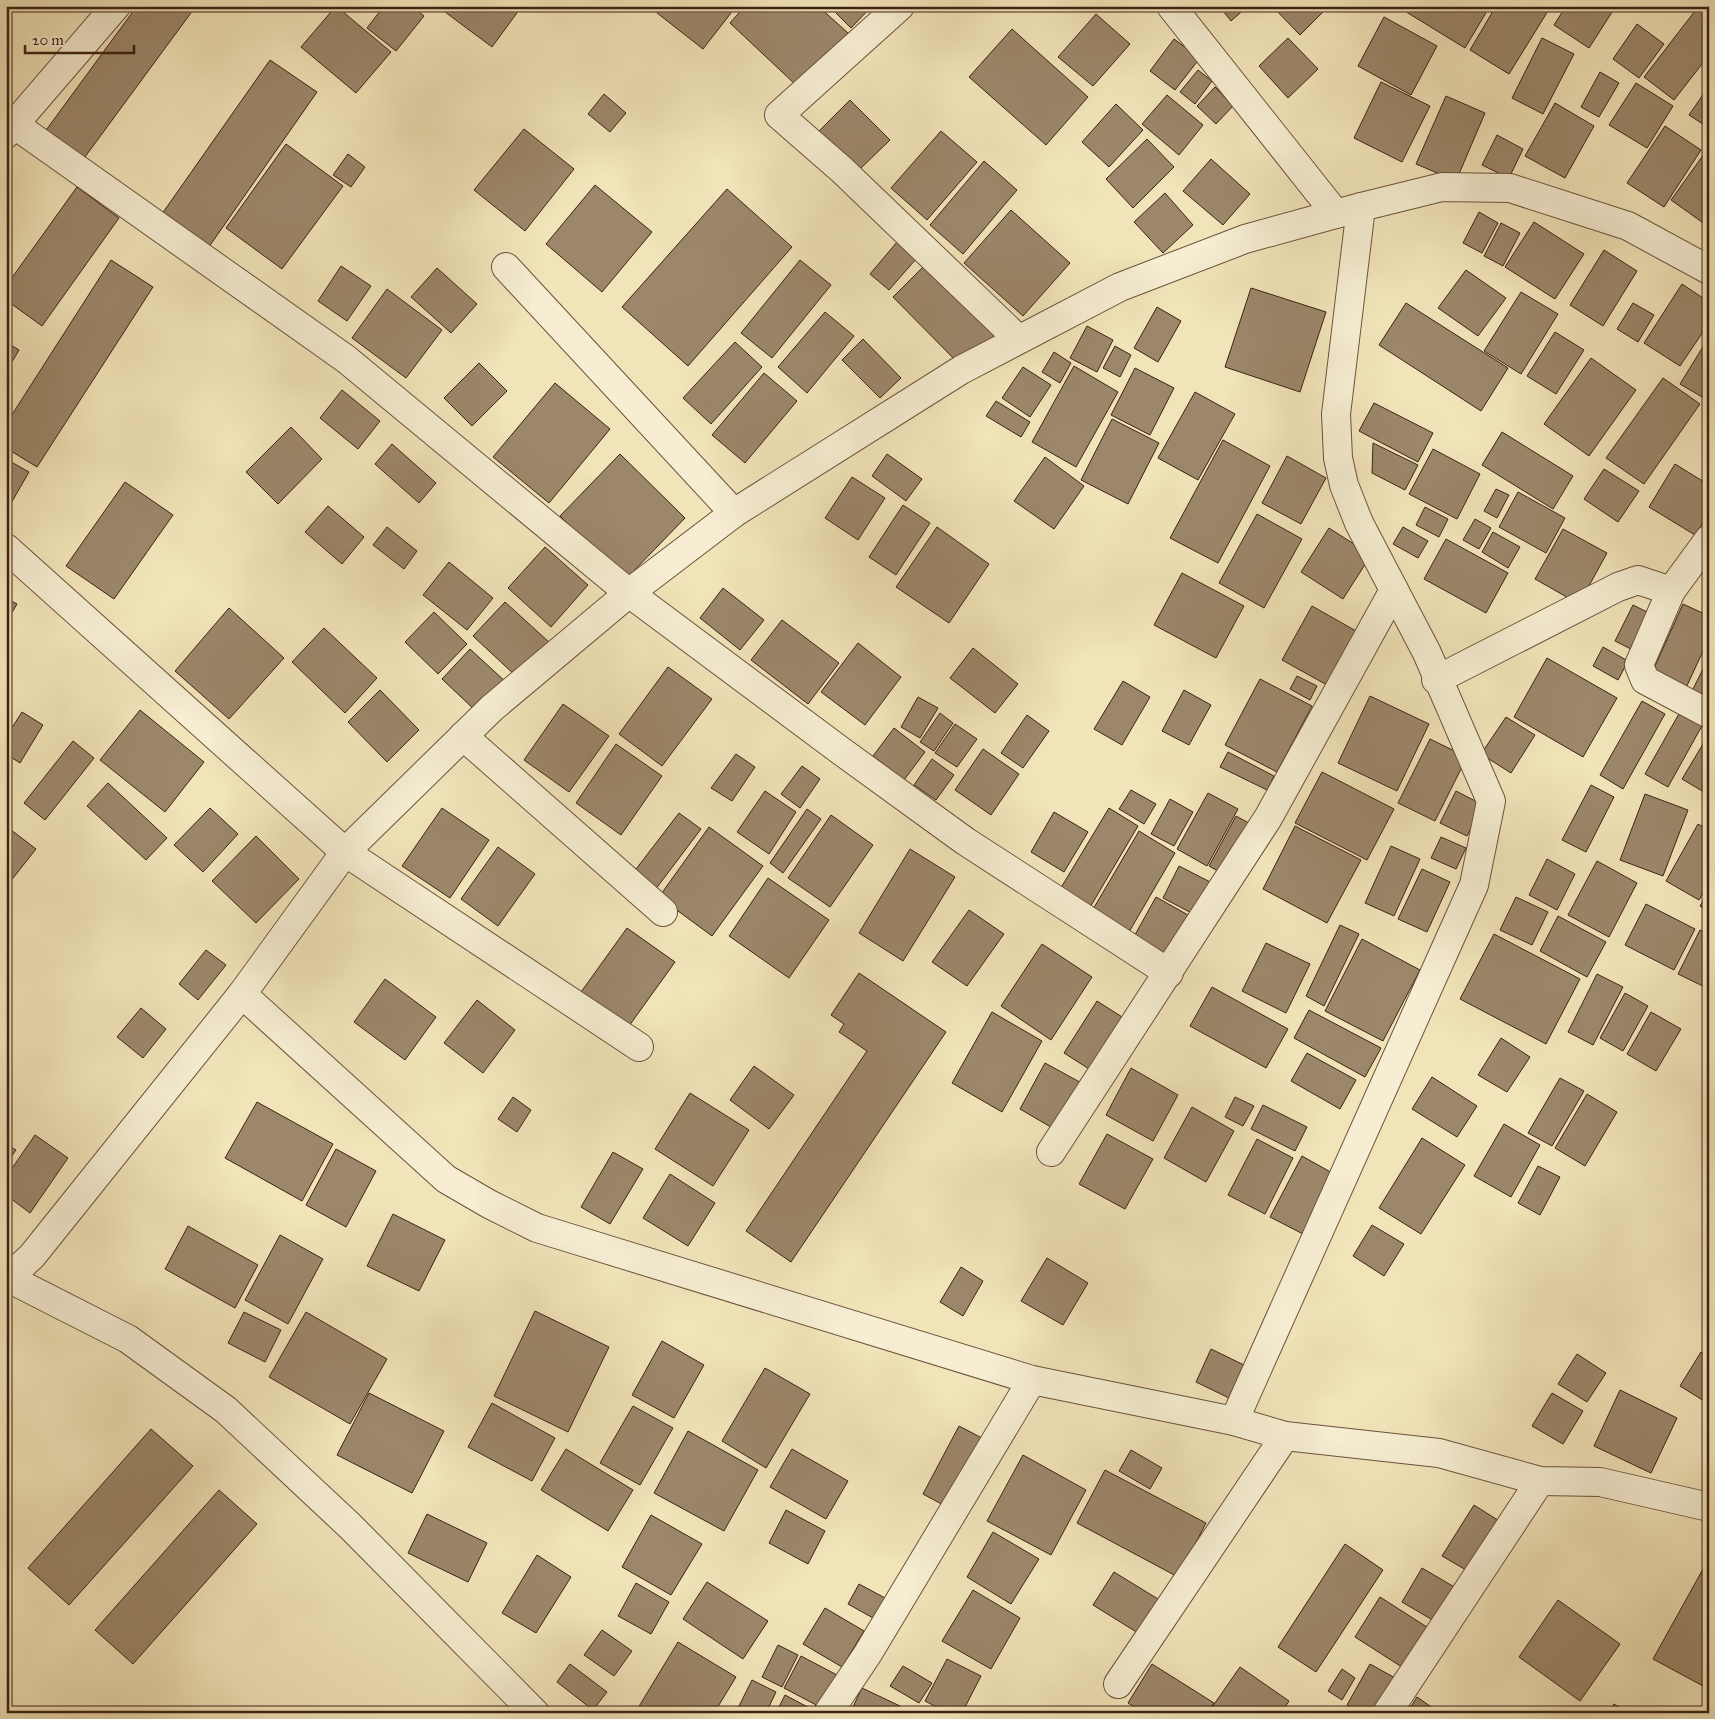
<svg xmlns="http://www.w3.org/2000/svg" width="1715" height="1719" viewBox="0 0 1715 1719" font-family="'IM FELL Great Primer',serif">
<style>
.building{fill:#9c876a;stroke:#3f2214}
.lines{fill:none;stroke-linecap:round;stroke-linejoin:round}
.minor-casing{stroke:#6c523d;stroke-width:30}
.minor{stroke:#f6edd2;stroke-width:28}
</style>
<rect width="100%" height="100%" fill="#f1e4b9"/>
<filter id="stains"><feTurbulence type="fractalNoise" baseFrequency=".004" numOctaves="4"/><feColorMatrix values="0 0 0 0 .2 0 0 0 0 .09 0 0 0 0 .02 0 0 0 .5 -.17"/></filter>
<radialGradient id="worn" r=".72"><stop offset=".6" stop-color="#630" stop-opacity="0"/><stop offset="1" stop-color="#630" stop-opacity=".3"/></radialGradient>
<g class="building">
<polygon points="137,6 196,6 82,161 44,133"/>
<polygon points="336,6 391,52 356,93 301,47"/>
<polygon points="384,6 412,6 424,16 396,51 367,28"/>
<polygon points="437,6 522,6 492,47"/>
<polygon points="655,6 722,6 731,13 703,49 652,9"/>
<polygon points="745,6 818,6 848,33 798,87 730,23"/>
<polygon points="829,6 872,6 851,28"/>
<polygon points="1219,6 1248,6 1231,21"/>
<polygon points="1272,6 1329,6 1300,35"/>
<polygon points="1405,6 1490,6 1465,48 1403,10"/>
<polygon points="1496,6 1551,6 1509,74 1470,50"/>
<polygon points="1566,6 1616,6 1589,48 1554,25"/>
<polygon points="1698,7 1709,16 1709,55 1674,100 1644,77"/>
<polygon points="1096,14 1130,44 1093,86 1058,57"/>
<polygon points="1384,17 1437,46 1411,95 1358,66"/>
<polygon points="1637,24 1664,44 1639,78 1613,59"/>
<polygon points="1012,29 1088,97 1046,145 969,77"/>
<polygon points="1288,38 1318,69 1288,98 1259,66"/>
<polygon points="1542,38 1574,54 1543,114 1512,98"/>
<polygon points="1174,39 1200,58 1175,90 1150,71"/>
<polygon points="270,60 317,92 204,254 157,221"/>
<polygon points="1198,70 1212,81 1195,104 1180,92"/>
<polygon points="1600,72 1619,83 1599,117 1581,107"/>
<polygon points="1381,82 1430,106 1402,162 1354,138"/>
<polygon points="1636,83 1673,106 1647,148 1609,125"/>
<polygon points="1709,86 1709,128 1689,115"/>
<polygon points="1215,87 1233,106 1216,124 1197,106"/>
<polygon points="604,94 626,113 610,132 588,114"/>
<polygon points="1167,95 1203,125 1179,155 1142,124"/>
<polygon points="1446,96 1485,113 1456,181 1416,164"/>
<polygon points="850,100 890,140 857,172 818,132"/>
<polygon points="1555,103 1594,126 1565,178 1525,156"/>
<polygon points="1116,104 1143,130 1109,167 1082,142"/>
<polygon points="1665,126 1701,150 1664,207 1627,183"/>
<polygon points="524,129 574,169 525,231 474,190"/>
<polygon points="941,131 977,162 927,220 891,188"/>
<polygon points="1497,135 1523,149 1509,178 1482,165"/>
<polygon points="1147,139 1174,167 1133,208 1106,179"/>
<polygon points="286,144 343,186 282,269 226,228"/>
<polygon points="1709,147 1709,227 1671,200"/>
<polygon points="348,154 365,167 351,187 333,175"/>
<polygon points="1211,159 1250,194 1223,225 1183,191"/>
<polygon points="984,161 1017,190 963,254 930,225"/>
<polygon points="595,185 652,232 602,292 546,244"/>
<polygon points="77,187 119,218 42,326 6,300 6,286"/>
<polygon points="727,189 792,247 688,366 622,307"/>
<polygon points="1165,193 1193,225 1163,253 1134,222"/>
<polygon points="1011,210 1070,263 1023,316 964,263"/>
<polygon points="1479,212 1498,223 1482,253 1463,243"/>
<polygon points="1534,222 1584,254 1555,299 1505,267"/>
<polygon points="1501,223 1520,233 1503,266 1484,256"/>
<polygon points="897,242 916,259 889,290 870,274"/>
<polygon points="1604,250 1637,271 1603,326 1570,305"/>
<polygon points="111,260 153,287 37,467 6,448 6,424"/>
<polygon points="800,260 831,285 772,358 741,333"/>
<polygon points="928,262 997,333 962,367 893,297"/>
<polygon points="341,266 371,286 347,321 318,301"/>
<polygon points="437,268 477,304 451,333 411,297"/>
<polygon points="1466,270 1506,298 1478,336 1438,308"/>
<polygon points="1682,284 1709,302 1709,323 1680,366 1644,343"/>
<polygon points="1251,288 1326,312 1300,392 1225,367"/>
<polygon points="387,289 442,330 406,378 352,338"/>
<polygon points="1521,292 1558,314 1521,374 1484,351"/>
<polygon points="1406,303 1508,368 1481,411 1379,345"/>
<polygon points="1633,303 1654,315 1638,342 1617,329"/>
<polygon points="1157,307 1181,321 1158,362 1134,348"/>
<polygon points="825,312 854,336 807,393 778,367"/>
<polygon points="1087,326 1113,340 1097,372 1070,358"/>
<polygon points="1555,332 1584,350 1556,394 1527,376"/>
<polygon points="1709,337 1709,401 1680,384"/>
<polygon points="863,339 901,378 880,398 842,360"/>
<polygon points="6,342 19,350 6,372"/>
<polygon points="735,342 762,367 711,424 683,398"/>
<polygon points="1115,346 1131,355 1120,377 1103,368"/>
<polygon points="1054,352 1071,363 1060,383 1042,372"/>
<polygon points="1591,358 1636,390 1589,456 1544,424"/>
<polygon points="479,363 507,391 472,426 444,398"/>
<polygon points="1074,366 1118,392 1076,467 1032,442"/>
<polygon points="1023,367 1051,385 1030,417 1002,398"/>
<polygon points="1135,368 1174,388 1150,435 1111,415"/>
<polygon points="764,373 797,401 745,463 712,435"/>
<polygon points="1663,378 1700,404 1644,484 1606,458"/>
<polygon points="555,383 610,429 549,503 493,457"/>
<polygon points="342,390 380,421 358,449 320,418"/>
<polygon points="1195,392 1235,414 1198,480 1158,458"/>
<polygon points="996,401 1030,422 1021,437 986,416"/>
<polygon points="1374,403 1433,433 1418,462 1359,431"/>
<polygon points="1112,419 1159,443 1128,504 1081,480"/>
<polygon points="291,427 322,459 278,504 246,472"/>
<polygon points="1502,432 1573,476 1553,509 1482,465"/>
<polygon points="1223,440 1270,466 1218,563 1170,538"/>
<polygon points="1373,443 1418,465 1405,490 1372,473"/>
<polygon points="392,444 436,483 419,503 375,464"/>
<polygon points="1433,449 1480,474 1457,519 1409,494"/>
<polygon points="620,454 685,518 625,580 560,516"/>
<polygon points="887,454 922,479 906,501 872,476"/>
<polygon points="1287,456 1326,478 1301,524 1262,503"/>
<polygon points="1045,457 1084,486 1054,529 1014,501"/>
<polygon points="6,459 29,472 6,512"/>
<polygon points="1675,464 1709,485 1709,513 1695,535 1649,507"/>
<polygon points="1604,469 1639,491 1618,522 1584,499"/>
<polygon points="852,477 885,498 858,540 825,518"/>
<polygon points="125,482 173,515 114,599 66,566"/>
<polygon points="1496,489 1509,495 1497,518 1484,511"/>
<polygon points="1518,492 1565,518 1546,553 1499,527"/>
<polygon points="903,505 930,523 896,575 869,557"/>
<polygon points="328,506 364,537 342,564 305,532"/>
<polygon points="1425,507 1448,519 1439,537 1416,525"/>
<polygon points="1257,514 1302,539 1264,608 1219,583"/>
<polygon points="1475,519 1491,528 1479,549 1463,540"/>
<polygon points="387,527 417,551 404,569 373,545"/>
<polygon points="937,527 989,564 949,623 896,587"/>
<polygon points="1403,527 1428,541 1418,558 1393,544"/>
<polygon points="1329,528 1371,555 1343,599 1301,572"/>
<polygon points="1563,529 1607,553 1579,604 1535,579"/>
<polygon points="1493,532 1520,547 1508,568 1482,552"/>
<polygon points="1446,539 1508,573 1486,613 1424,579"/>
<polygon points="545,547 588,585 551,627 508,588"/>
<polygon points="449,562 493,598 467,630 423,595"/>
<polygon points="1182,573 1244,606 1216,658 1154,625"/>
<polygon points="723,588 764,620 740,650 700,618"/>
<polygon points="6,598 17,604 6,623"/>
<polygon points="505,602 550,643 518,678 473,636"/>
<polygon points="1683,604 1709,616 1709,638 1685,690 1651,675"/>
<polygon points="1633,605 1655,616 1637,652 1615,641"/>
<polygon points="1312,606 1356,631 1327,685 1282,660"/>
<polygon points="229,608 284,658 229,719 175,671"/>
<polygon points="434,612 467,644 438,674 405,642"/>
<polygon points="782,620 839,663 808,704 751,660"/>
<polygon points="324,628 377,678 345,713 292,662"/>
<polygon points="858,643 901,677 865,725 821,692"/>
<polygon points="1603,647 1628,661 1618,680 1593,666"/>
<polygon points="973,648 1018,684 995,713 950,678"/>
<polygon points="470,649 507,683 478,713 442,679"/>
<polygon points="1709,657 1709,699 1692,691"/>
<polygon points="1547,658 1617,698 1583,757 1514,717"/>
<polygon points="668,667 712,699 662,766 619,734"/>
<polygon points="1297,676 1317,686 1310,700 1290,689"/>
<polygon points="1260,679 1312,706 1277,772 1225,745"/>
<polygon points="1123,681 1150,697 1122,745 1094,729"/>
<polygon points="380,690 419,730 387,762 348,722"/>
<polygon points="1184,690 1211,705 1189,745 1162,731"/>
<polygon points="1370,696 1429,724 1397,791 1338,763"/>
<polygon points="918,697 938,708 920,738 901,727"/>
<polygon points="1642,701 1665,714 1623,789 1600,775"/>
<polygon points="563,704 609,736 569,792 524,760"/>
<polygon points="140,710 204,762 165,812 100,760"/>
<polygon points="22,712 43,725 20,763 6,754 6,737"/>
<polygon points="1680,712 1703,724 1668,787 1645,774"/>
<polygon points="940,713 953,723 934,751 920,742"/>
<polygon points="1027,715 1049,731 1023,768 1001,753"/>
<polygon points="1506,717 1535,735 1511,773 1481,754"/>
<polygon points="955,724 977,739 957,767 935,753"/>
<polygon points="894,728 925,752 904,780 873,756"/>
<polygon points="1709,734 1709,795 1682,779"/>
<polygon points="1430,739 1467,757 1435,821 1398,803"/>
<polygon points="73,741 94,758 45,820 24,803"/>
<polygon points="616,744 662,776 621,835 576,803"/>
<polygon points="983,749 1019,774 991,815 955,790"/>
<polygon points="1228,752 1274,776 1267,790 1220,767"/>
<polygon points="736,754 755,767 732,801 711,788"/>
<polygon points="932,759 954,775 936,800 914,785"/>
<polygon points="802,766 820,779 800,808 781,794"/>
<polygon points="1322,772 1394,809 1367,860 1295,823"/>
<polygon points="108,783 167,838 146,860 87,806"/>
<polygon points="1591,785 1614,797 1586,852 1562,840"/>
<polygon points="1131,790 1156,804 1144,824 1119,809"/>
<polygon points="765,791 796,812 769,854 737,832"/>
<polygon points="1456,791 1483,805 1467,836 1440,823"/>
<polygon points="1208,793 1238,809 1207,866 1177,849"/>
<polygon points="1645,794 1688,810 1663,876 1620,860"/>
<polygon points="1170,799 1193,812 1174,846 1151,834"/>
<polygon points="210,808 238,834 203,872 174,845"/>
<polygon points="442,808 489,840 450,898 402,866"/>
<polygon points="1109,808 1138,826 1089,909 1059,891"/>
<polygon points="807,809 821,819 783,873 770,863"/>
<polygon points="1054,812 1088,832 1064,872 1031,852"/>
<polygon points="679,813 701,829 655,890 633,873"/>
<polygon points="831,815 873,845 830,907 788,878"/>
<polygon points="1236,816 1256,827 1228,877 1209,866"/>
<polygon points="1698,824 1709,830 1709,883 1699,900 1666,881"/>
<polygon points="6,826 36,849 6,887"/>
<polygon points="1295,826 1361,860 1327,923 1263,889"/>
<polygon points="709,827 763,866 712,936 659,897"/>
<polygon points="1139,831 1175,853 1129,932 1092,911"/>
<polygon points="256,836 299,879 256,923 212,881"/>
<polygon points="1441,837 1466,848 1456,869 1431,858"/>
<polygon points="1391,846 1420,859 1394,916 1365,903"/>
<polygon points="498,847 535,874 498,926 461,899"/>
<polygon points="910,849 955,877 903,961 859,933"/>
<polygon points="1547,859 1575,874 1557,910 1529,895"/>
<polygon points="1597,861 1637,883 1609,937 1568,915"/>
<polygon points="1179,866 1218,886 1201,918 1163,898"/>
<polygon points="1422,869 1450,882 1427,932 1398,919"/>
<polygon points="768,878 829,920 789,978 729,936"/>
<polygon points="1709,891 1709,911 1700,906"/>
<polygon points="1156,897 1197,920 1172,965 1131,942"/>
<polygon points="1516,897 1548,912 1532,945 1500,930"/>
<polygon points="1646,904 1695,929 1674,970 1625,945"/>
<polygon points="969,910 1004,934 967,986 932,962"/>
<polygon points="1558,916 1606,942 1587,977 1540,951"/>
<polygon points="1340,925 1359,934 1324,1006 1306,996"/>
<polygon points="627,928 675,962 624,1033 576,999"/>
<polygon points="1700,930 1709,934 1709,989 1678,974"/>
<polygon points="1494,934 1580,979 1546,1044 1460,999"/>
<polygon points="1362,939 1420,970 1383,1041 1325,1011"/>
<polygon points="1266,943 1310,964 1286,1013 1242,991"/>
<polygon points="1042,944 1092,977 1051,1040 1001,1006"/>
<polygon points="206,950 226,965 198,1000 179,984"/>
<polygon points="859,973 946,1032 791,1262 746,1231 867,1051 839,1032 844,1024 831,1015"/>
<polygon points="1597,974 1623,987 1593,1045 1568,1032"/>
<polygon points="385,979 436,1017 405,1060 354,1022"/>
<polygon points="1212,987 1288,1029 1266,1068 1190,1026"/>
<polygon points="1625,993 1648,1006 1623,1051 1600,1038"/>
<polygon points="477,1000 515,1030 483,1073 444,1043"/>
<polygon points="1097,1001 1130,1022 1097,1074 1064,1053"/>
<polygon points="141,1008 166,1029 143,1058 117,1037"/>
<polygon points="1309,1010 1381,1048 1365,1077 1294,1038"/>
<polygon points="992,1012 1042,1041 1002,1112 952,1083"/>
<polygon points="1651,1012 1681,1029 1656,1071 1627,1054"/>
<polygon points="1501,1038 1530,1057 1507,1092 1478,1075"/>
<polygon points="1307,1053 1356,1080 1340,1109 1291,1081"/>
<polygon points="1045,1063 1087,1086 1061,1133 1020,1109"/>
<polygon points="754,1066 794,1095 769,1129 730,1100"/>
<polygon points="1131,1068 1178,1095 1153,1141 1106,1115"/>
<polygon points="1432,1077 1477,1106 1457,1137 1412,1109"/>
<polygon points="1560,1078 1584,1091 1552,1146 1528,1133"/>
<polygon points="690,1093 749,1130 713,1186 655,1149"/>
<polygon points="1587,1094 1617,1112 1585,1166 1555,1148"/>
<polygon points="513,1097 531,1110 517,1132 498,1119"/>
<polygon points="1235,1097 1254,1106 1243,1126 1225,1117"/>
<polygon points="257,1102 333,1144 302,1201 225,1158"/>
<polygon points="1263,1105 1307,1127 1295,1151 1251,1129"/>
<polygon points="1192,1107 1234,1131 1206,1182 1164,1158"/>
<polygon points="1504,1124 1540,1145 1511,1197 1474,1176"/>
<polygon points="1107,1134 1153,1159 1125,1209 1079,1184"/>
<polygon points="35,1135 68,1158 30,1213 6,1195 6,1177"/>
<polygon points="1422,1138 1465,1165 1421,1234 1379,1208"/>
<polygon points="1257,1139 1293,1158 1265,1214 1228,1195"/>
<polygon points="6,1144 16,1150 6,1164"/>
<polygon points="336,1149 376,1171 346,1227 306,1205"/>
<polygon points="613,1152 643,1169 610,1224 581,1207"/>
<polygon points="1302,1156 1334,1174 1303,1234 1270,1217"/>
<polygon points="1538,1166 1560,1177 1540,1215 1518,1203"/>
<polygon points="670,1174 715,1203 688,1246 643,1218"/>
<polygon points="393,1214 445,1240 419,1291 367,1266"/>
<polygon points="1372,1225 1404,1244 1384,1276 1353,1256"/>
<polygon points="188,1226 258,1265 235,1308 165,1269"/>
<polygon points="280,1235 323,1259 288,1324 245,1300"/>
<polygon points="1047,1258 1088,1283 1063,1325 1021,1301"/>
<polygon points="961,1267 983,1281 963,1316 940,1302"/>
<polygon points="535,1311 609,1347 568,1432 494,1396"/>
<polygon points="244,1312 281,1330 265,1362 228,1343"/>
<polygon points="306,1312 387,1359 350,1424 269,1377"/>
<polygon points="662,1341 704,1365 674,1418 632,1395"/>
<polygon points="1211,1349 1244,1365 1229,1398 1196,1382"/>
<polygon points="1701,1352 1709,1356 1709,1404 1680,1386"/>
<polygon points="1577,1354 1606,1373 1587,1402 1558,1384"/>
<polygon points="765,1368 810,1394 766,1468 722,1441"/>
<polygon points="1620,1390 1677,1418 1651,1473 1594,1446"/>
<polygon points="369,1393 444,1431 412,1493 337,1455"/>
<polygon points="1552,1393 1583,1411 1563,1444 1532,1426"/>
<polygon points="492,1403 555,1438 532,1481 468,1447"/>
<polygon points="633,1406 673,1428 640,1485 600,1463"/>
<polygon points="959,1426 982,1438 947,1507 923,1494"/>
<polygon points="151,1429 193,1466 69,1605 28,1568"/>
<polygon points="688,1431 758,1470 724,1531 654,1493"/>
<polygon points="566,1449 633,1490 608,1531 541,1490"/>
<polygon points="792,1449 848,1481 826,1519 770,1487"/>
<polygon points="1131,1450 1162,1468 1150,1489 1119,1471"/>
<polygon points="1023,1455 1086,1490 1051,1555 987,1521"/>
<polygon points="1105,1470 1206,1523 1178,1577 1077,1523"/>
<polygon points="219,1490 257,1524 133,1664 95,1630"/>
<polygon points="1474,1505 1504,1524 1473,1574 1442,1556"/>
<polygon points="786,1510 825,1531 808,1564 769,1543"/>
<polygon points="427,1514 487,1543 468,1582 408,1553"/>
<polygon points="651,1515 702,1544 671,1595 622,1567"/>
<polygon points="993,1532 1039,1559 1011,1604 967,1577"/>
<polygon points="1345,1544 1383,1570 1316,1672 1278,1647"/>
<polygon points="537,1555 571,1577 536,1633 502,1613"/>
<polygon points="1422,1568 1456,1588 1436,1622 1402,1602"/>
<polygon points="1703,1569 1709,1573 1709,1675 1703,1686 1653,1659"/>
<polygon points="1114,1572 1158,1599 1138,1633 1093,1605"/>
<polygon points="707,1582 768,1621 743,1659 683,1619"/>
<polygon points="636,1583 669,1602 651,1634 618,1616"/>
<polygon points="859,1584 885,1598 873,1618 848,1604"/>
<polygon points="973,1590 1020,1618 991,1669 942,1641"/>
<polygon points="1380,1597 1430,1629 1405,1669 1355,1637"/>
<polygon points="1558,1600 1620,1644 1580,1701 1519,1657"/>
<polygon points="825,1608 864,1631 842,1667 803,1644"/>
<polygon points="602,1630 632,1651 614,1676 584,1655"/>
<polygon points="678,1642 736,1677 714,1713 635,1713"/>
<polygon points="778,1645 798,1655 782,1687 762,1677"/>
<polygon points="801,1656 837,1675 820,1707 784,1688"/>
<polygon points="947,1659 981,1676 962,1713 948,1713 925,1701"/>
<polygon points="570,1664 607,1692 593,1710 557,1682"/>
<polygon points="1152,1664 1214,1703 1208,1713 1144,1713 1128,1703"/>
<polygon points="1370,1664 1397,1679 1378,1713 1360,1713 1347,1705"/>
<polygon points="903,1666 932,1683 919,1703 890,1686"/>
<polygon points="1240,1667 1289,1701 1281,1713 1208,1713"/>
<polygon points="1342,1669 1355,1678 1342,1700 1328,1691"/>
<polygon points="752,1680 776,1692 766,1713 742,1713 737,1710"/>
<polygon points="862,1688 900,1706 897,1713 850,1713"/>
<polygon points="785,1695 817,1712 817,1713 776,1713"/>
<polygon points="1417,1697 1440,1713 1407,1713"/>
<polygon points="1614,1704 1629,1713 1609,1713"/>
</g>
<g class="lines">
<defs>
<g id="minor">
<polyline points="900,6 779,115 842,170 1018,339"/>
<polyline points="1171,6 1336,214"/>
<polyline points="15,125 346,359 629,593 841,751 965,841 1169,973"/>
<polyline points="6,134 116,6"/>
<polyline points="506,267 734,513"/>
<polyline points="1709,539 1671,591 1639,665 1645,680 1709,714"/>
<polyline points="6,548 345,852 639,1047"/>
<polyline points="1436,680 1618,587 1638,580 1671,591"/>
<polyline points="463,736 663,912"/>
<polyline points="242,994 446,1179 489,1204 537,1228 1032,1380 1234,1421 1285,1436 1439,1453 1540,1481 1600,1482 1709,1507"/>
<polyline points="1051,1152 1268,818 1394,590"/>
<polyline points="8,1278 128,1339 226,1410 350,1526 535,1713"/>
<polyline points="6,1280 32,1256 242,994 345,852 492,708 629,593 734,513 961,370 1120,287 1245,239 1361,207 1442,187 1510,188 1628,226 1709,270"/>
<polyline points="1234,1421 1474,885 1491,801 1427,653 1359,523 1344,485 1338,458 1336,414 1361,207"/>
<polyline points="1118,1684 1285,1436"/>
<polyline points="828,1713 867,1655 1032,1380"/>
<polyline points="1387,1713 1540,1481"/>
</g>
</defs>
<use href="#minor" class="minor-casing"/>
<use href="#minor" class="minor"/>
</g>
<rect width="1715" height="1719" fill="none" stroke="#f1e4b9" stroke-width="25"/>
<rect x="8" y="8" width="1700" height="1704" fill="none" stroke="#3f2214" stroke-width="2.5"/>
<rect x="12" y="12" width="1690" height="1694" fill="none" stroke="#3f2214"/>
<path d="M25 45v8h109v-8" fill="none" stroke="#3f2214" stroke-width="2.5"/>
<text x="32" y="45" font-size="15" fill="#3f2214" stroke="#f6edd2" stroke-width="4" paint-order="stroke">20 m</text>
<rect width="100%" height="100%" filter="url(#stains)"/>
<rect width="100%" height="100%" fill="url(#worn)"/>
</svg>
